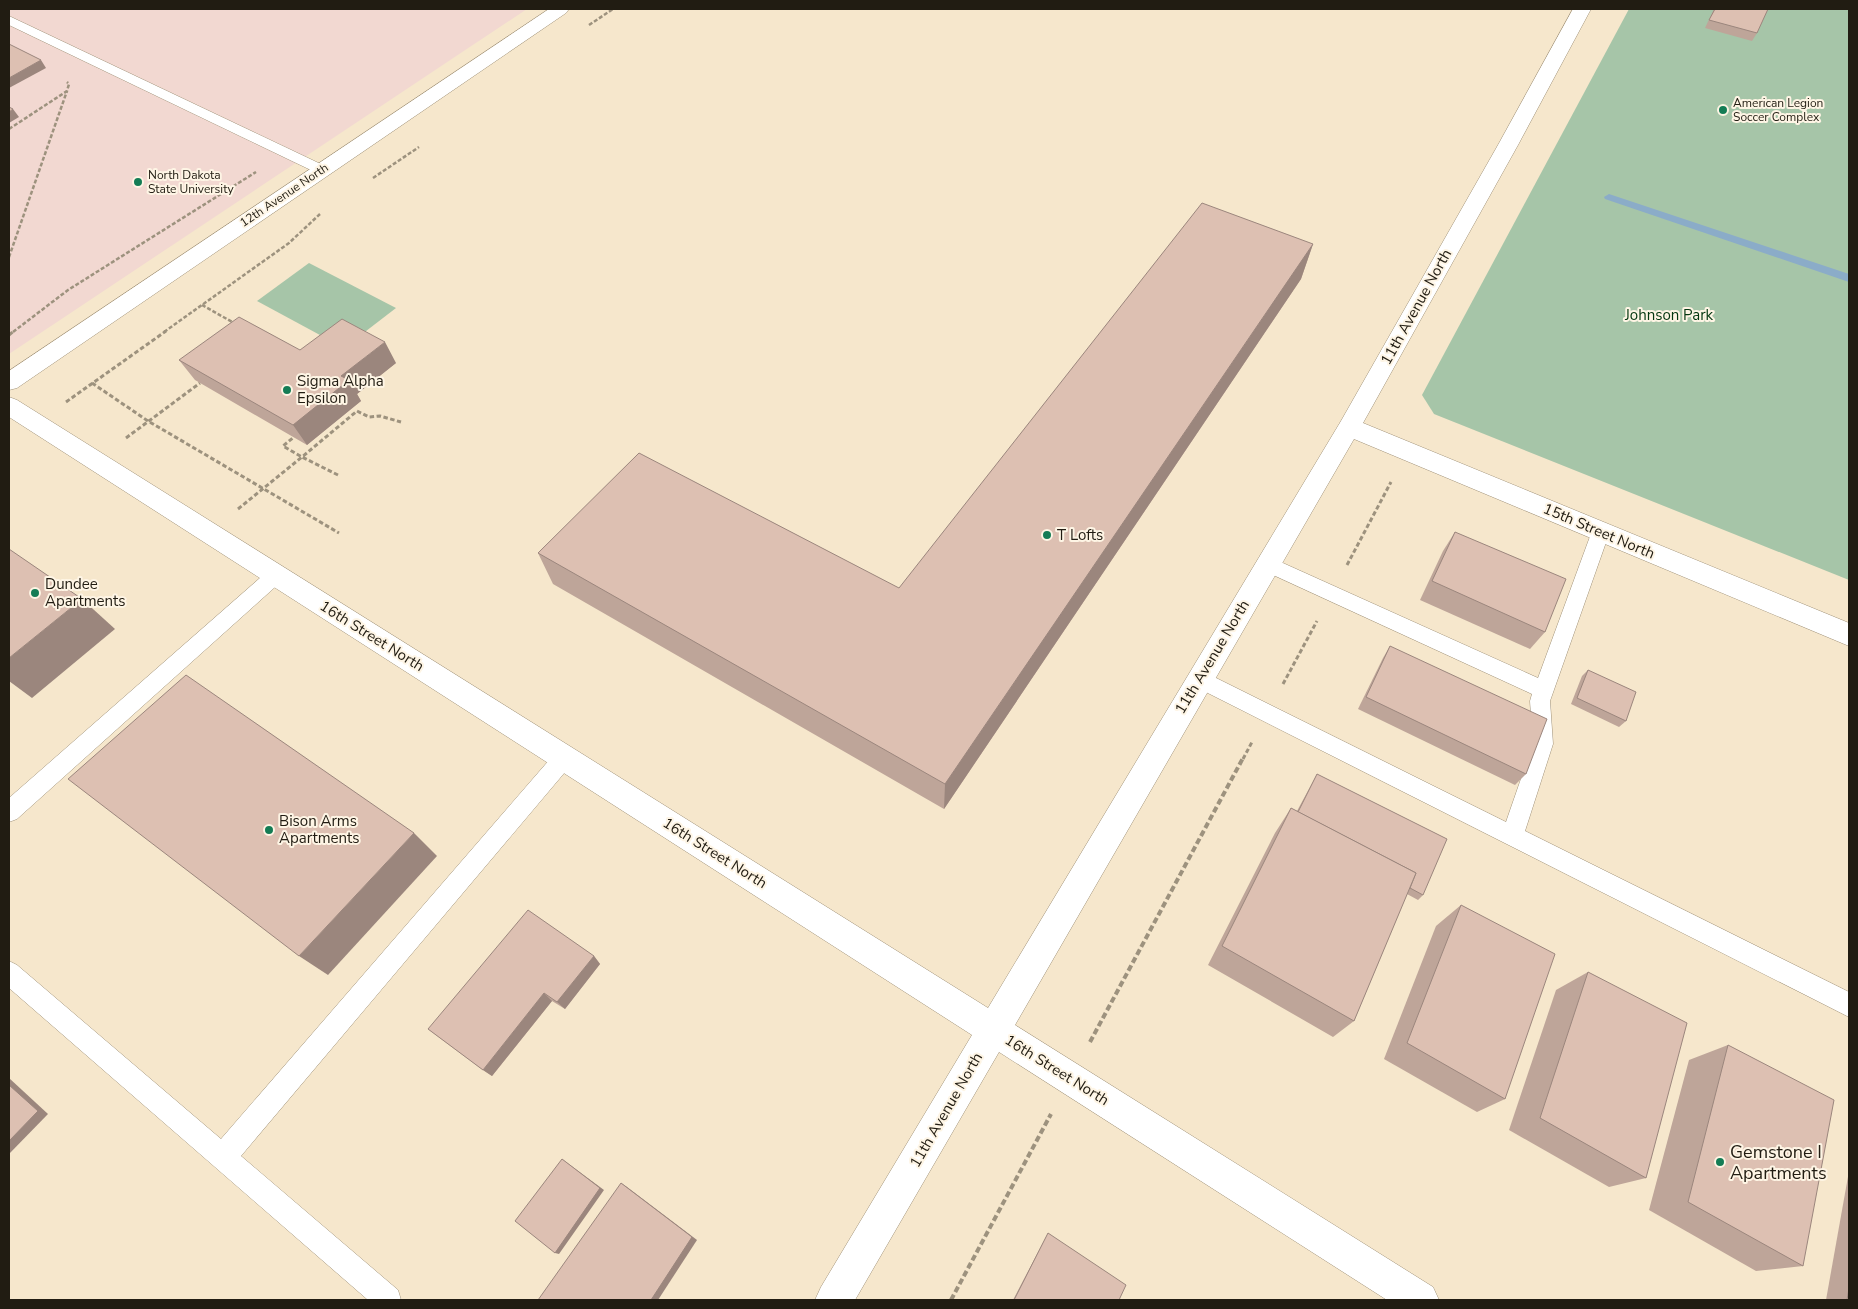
<svg xmlns="http://www.w3.org/2000/svg" width="1858" height="1309" viewBox="0 0 1858 1309" font-family="'Nunito Sans',sans-serif">
<style>
.education{fill:#f2d8d1}
.green{fill:#a6c5a8}
.lines{fill:none;stroke-linecap:round;stroke-linejoin:round}
.stream{fill:#8bacc8;fill-rule:evenodd}
.lane-casing{stroke:#a09279;stroke-width:1}
.street-casing{stroke:#a09279;stroke-width:1}
.secondary-casing{stroke:#a09279;stroke-width:1}
.path-far2{stroke:#9d927e;stroke-width:2.5;stroke-dasharray:4 2;stroke-linecap:butt}
.path-far1{stroke:#9d927e;stroke-width:3;stroke-dasharray:4.5 2.5;stroke-linecap:butt}
.path{stroke:#9d927e;stroke-width:4;stroke-dasharray:6 3;stroke-linecap:butt}
.lane{fill:#fff;fill-rule:evenodd}
.street{fill:#fff;fill-rule:evenodd}
.secondary{fill:#fff;fill-rule:evenodd}
.wall{fill:#bea599}
.shaded-wall{fill:#9b867d}
.building{fill:#ddc0b2;stroke:#9b867d}
.poi-dot{fill:#147c55;stroke:#fef5e5;stroke-width:2}
.labels{text-anchor:middle;stroke-width:4;stroke-linejoin:round;paint-order:stroke}
.far-poi-label{font-size:12px;fill:#211c12;stroke:#fef5e5;text-anchor:start}
.far-street-label{font-size:12px;fill:#211c12;stroke:#fef5e5}
.street-label{font-size:15px;fill:#211c12;stroke:#fef5e5}
.park-label{font-size:15px;fill:#03360f;stroke:#fef5e5}
.poi-label{font-size:15px;fill:#211c12;stroke:#fef5e5;text-anchor:start}
.near-poi-label{font-size:18px;fill:#211c12;stroke:#fef5e5;text-anchor:start}
</style>
<rect width="100%" height="100%" fill="#f6e7cc"/>
<polygon class="education" points="9,9 527,9 9,354"/>
<g class="green">
<polygon points="1629,9 1849,9 1849,580 1434,414 1422,395"/>
<polygon points="309,263 396,308 344,348 257,301"/>
</g>
<g class="lines">
<polygon class="stream" points="1609,194 1849,274 1849,282 1605,199 1604,197"/>
<defs>
<g id="lane">
<polygon points="9,16 327,167 329,170 327,173 317,173 9,25"/>
<polygon points="1601,524 1608,526 1610,531 1550,701 1553,744 1525,831 1849,992 1849,1017 1192,685 1189,679 1192,673 1199,670 1206,673 1506,822 1533,744 1530,701 1532,694 1260,569 1258,564 1260,559 1267,556 1274,559 1538,678 1592,531 1594,526"/>
<polygon points="276,567 283,570 286,575 283,580 17,819 9,822 9,798 269,570"/>
<polygon points="564,749 571,751 575,758 571,765 241,1156 398,1290 401,1300 368,1300 9,988 9,961 17,965 221,1139 557,751"/>
</g>
<polygon id="street" points="1573,9 1591,9 1518,145 1363,423 1849,623 1849,646 1354,439 1015,1025 1433,1287 1439,1300 1387,1300 999,1052 855,1300 815,1300 821,1287 972,1035 9,417 9,397 17,400 988,1008 1341,421 1498,145"/>
<polygon id="secondary" points="549,9 569,9 566,13 17,388 9,390 9,371"/>
</defs>
<use href="#lane" class="lane-casing"/>
<use href="#street" class="street-casing"/>
<use href="#secondary" class="secondary-casing"/>
<g class="path-far2">
<polyline points="589,25 613,9"/>
<polyline points="9,129 67,91 69,84 67,82"/>
<polyline points="373,178 419,147"/>
<polyline points="9,257 67,91"/>
<polyline points="202,305 234,323"/>
<polyline points="13,332 68,290 256,172"/>
<polyline points="164,332 289,243 320,214"/>
</g>
<g class="path-far1">
<polyline points="9,335 14,331"/>
<polyline points="92,383 148,421 339,533"/>
<polyline points="66,402 166,331"/>
<polyline points="126,438 200,383"/>
<polyline points="338,475 302,457 357,411 369,417 380,416 401,422"/>
<polyline points="238,509 302,457 283,446 294,437"/>
<polyline points="1347,565 1391,482"/>
<polyline points="1283,684 1317,621"/>
<polyline points="1243,759 1252,742"/>
</g>
<g class="path">
<polyline points="1090,1042 1243,758"/>
<polyline points="951,1300 1051,1114"/>
</g>
<use href="#lane" class="lane"/>
<use href="#street" class="street"/>
<use href="#secondary" class="secondary"/>
</g>
<g class="wall">
<polygon points="1714,9 1768,9 1757,33 1752,41 1705,28"/>
<polygon points="1313,244 1301,279 944,809 553,584 538,553 899,588"/>
<polygon points="300,350 396,363 357,394 361,401 307,445 195,380 179,360"/>
<polygon points="1455,532 1545,632 1530,649 1420,600 1443,551"/>
<polygon points="1390,646 1526,774 1515,785 1358,709 1383,658"/>
<polygon points="1588,670 1626,721 1619,727 1571,704 1582,676"/>
<polygon points="1317,774 1423,895 1418,900 1407,894 1354,1021 1333,1037 1208,965 1275,833 1291,808 1297,811"/>
<polygon points="1461,905 1505,1099 1477,1112 1384,1059 1436,926"/>
<polygon points="594,956 600,964 565,1009 552,1001 492,1076 483,1070 428,1029"/>
<polygon points="1588,972 1646,1178 1609,1187 1509,1130 1556,990"/>
<polygon points="1728,1045 1803,1266 1756,1271 1649,1210 1689,1060"/>
<polygon points="1849,1171 1849,1300 1826,1300"/>
<polygon points="1048,1233 1119,1300 1013,1300"/>
</g>
<g class="shaded-wall">
<polygon points="41,60 46,68 9,88 9,78"/>
<polygon points="13,109 19,117 9,123 9,112"/>
<polygon points="1313,244 1301,279 944,809 945,784"/>
<polygon points="385,342 396,363 357,394 361,401 307,445 293,425 341,376"/>
<polygon points="82,599 115,629 32,698 9,681 9,658"/>
<polygon points="414,833 437,856 328,975 299,956"/>
<polygon points="594,956 600,964 565,1009 557,1002"/>
<polygon points="544,993 552,1001 492,1076 483,1070"/>
<polygon points="9,1078 48,1114 9,1154"/>
<polygon points="562,1159 566,1162 604,1190 559,1254 555,1253"/>
<polygon points="621,1183 627,1187 697,1240 658,1300 651,1300"/>
</g>
<g class="building">
<polygon points="1715,9 1768,9 1757,33 1709,20"/>
<polygon points="9,44 41,60 9,78"/>
<polygon points="9,107 13,109 9,112"/>
<polygon points="1202,203 1313,244 945,784 538,553 639,453 899,588"/>
<polygon points="239,317 300,350 342,319 385,342 341,376 349,380 293,425 179,360"/>
<polygon points="1455,532 1566,579 1545,632 1432,581"/>
<polygon points="9,549 82,599 9,658"/>
<polygon points="1390,646 1547,719 1526,774 1366,697"/>
<polygon points="1588,670 1636,692 1626,721 1577,698"/>
<polygon points="186,675 414,833 299,956 68,779"/>
<polygon points="1317,774 1447,839 1423,895 1410,888 1416,873 1298,812"/>
<polygon points="1291,808 1416,873 1354,1021 1222,946"/>
<polygon points="1461,905 1555,954 1505,1099 1407,1043"/>
<polygon points="528,910 594,956 557,1002 544,993 483,1070 428,1029"/>
<polygon points="1588,972 1687,1023 1646,1178 1540,1118"/>
<polygon points="1728,1045 1834,1100 1803,1266 1688,1202"/>
<polygon points="9,1085 38,1111 9,1141"/>
<polygon points="562,1159 600,1188 555,1253 515,1221"/>
<polygon points="621,1183 692,1237 651,1300 538,1300"/>
<polygon points="1048,1233 1126,1285 1119,1300 1014,1300"/>
<polygon points="1849,1288 1849,1300 1847,1300"/>
</g>
<g class="poi-dot">
<circle cx="1723" cy="110" r="5"/>
<circle cx="138" cy="182" r="5"/>
<circle cx="287" cy="390" r="5"/>
<circle cx="1047" cy="535" r="5"/>
<circle cx="35" cy="593" r="5"/>
<circle cx="269" cy="830" r="5"/>
<circle cx="1720" cy="1162" r="5"/>
</g>
<g class="labels">
<g class="far-poi-label">
<text x="1733" y="107">American Legion<tspan x="1733" dy="14">Soccer Complex</tspan></text>
<text x="148" y="179">North Dakota<tspan x="148" dy="14">State University</tspan></text>
</g>
<g class="far-street-label">
<text transform="translate(284 195) rotate(-34)" y="4">12th Avenue North</text>
</g>
<g class="street-label">
<text transform="translate(1416 307) rotate(-61)" y="5">11th Avenue North</text>
<text transform="translate(1599 531) rotate(23)" y="5">15th Street North</text>
<text transform="translate(372 636) rotate(32)" y="5">16th Street North</text>
<text transform="translate(1212 657) rotate(-59)" y="5">11th Avenue North</text>
<text transform="translate(715 853) rotate(32)" y="5">16th Street North</text>
<text transform="translate(1057 1070) rotate(32)" y="5">16th Street North</text>
<text transform="translate(946 1110) rotate(-60)" y="5">11th Avenue North</text>
</g>
<g class="park-label">
<text x="1669" y="320">Johnson Park</text>
</g>
<g class="poi-label">
<text x="297" y="386">Sigma Alpha<tspan x="297" dy="17">Epsilon</tspan></text>
<text x="1057" y="540">T Lofts</text>
<text x="45" y="589">Dundee<tspan x="45" dy="17">Apartments</tspan></text>
<text x="279" y="826">Bison Arms<tspan x="279" dy="17">Apartments</tspan></text>
</g>
<g class="near-poi-label">
<text x="1730" y="1158">Gemstone I<tspan x="1730" dy="21">Apartments</tspan></text>
</g>
</g>
<rect width="1858" height="1309" fill="none" stroke="#211c12" stroke-width="20"/>
</svg>
